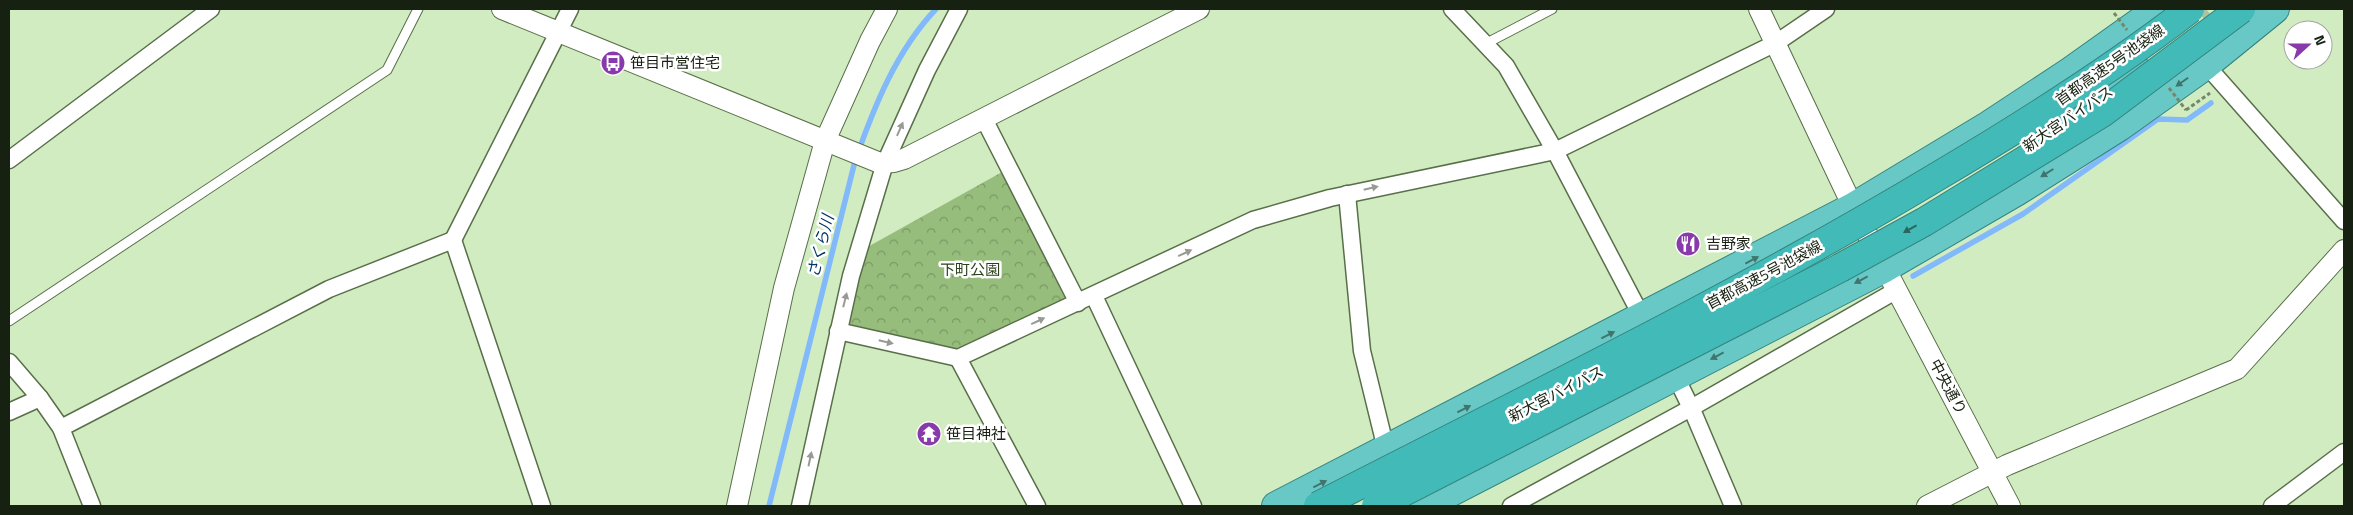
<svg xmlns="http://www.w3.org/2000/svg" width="2353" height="515" viewBox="0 0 2353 515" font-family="'Titillium Web','Noto Sans JP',sans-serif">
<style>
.park{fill:url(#park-crowns)}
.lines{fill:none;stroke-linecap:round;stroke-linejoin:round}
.stream{stroke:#81b9fb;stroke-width:5.5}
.trunk-tunnel{stroke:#adc39e;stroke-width:28;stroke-dasharray:28 14;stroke-linecap:butt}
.service-casing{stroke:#586f49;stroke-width:11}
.minor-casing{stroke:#586f49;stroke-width:19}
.tertiary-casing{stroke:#586f49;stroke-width:22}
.trunk-casing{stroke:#33847e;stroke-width:30}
.path{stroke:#758769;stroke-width:3;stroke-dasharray:4 2.5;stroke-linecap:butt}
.service{stroke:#fff;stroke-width:9}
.minor{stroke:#fff;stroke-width:16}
.tertiary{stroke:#fff;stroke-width:20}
.trunk{stroke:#68c8c6;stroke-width:28}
.motorway-bridge-casing{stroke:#33847e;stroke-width:30;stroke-linecap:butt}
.path-bridge{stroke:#758769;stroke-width:3;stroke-dasharray:4 2.5;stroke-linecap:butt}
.motorway-bridge{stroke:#42bab8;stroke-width:28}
.oneway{fill:#40746c}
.oneway2{fill:#979b94}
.oneway3{fill:#2a665c}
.labels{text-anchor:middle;stroke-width:5;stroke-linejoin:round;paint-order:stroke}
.poi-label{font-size:15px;fill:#172111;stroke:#fff;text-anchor:start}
.street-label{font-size:15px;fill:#172111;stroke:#fff}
.park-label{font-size:15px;fill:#2b411a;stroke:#fff}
.water-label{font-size:16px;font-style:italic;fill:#003567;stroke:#fff}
</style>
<defs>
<pattern id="park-crowns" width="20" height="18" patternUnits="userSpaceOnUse" patternTransform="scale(1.25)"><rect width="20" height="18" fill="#96bd7c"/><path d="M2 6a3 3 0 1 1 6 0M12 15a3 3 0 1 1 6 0" fill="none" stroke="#799964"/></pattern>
</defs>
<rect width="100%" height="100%" fill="#d2ecc1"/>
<polygon class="park" points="1002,172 1067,302 959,353 844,324 864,249"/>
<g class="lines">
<g class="stream">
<polyline points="1913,276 2023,214 2158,119 2187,120 2211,103"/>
<path d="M 769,506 L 855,161 C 874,107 896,51 936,9"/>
</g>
<polyline class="trunk-tunnel" points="2200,14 2206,9"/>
<defs>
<g id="service">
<polyline points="1485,44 1552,9"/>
<polyline points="9,321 387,70 418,9"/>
</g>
<g id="minor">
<polyline points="1452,9 1506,66 1555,151 1642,317"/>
<polyline points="2206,65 2344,221"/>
<polyline points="984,119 1078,303"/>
<polyline points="9,160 211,9"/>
<polyline points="1347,194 1362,351 1386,449"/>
<polyline points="453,240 570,9"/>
<polyline points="1094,296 1193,506"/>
<polyline points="838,331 958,358 1253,220 1330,198 1555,151 1776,43 1826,9"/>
<polyline points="958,358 1037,506"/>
<polyline points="9,362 40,398 61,428 92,506"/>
<polyline points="1676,377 1693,412 1733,506"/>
<polyline points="9,412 40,398"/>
<polyline points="61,428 329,289 453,240 542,506"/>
<polyline points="800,506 851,276 885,163 927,70 959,9"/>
<polyline points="1511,506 1691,408 1897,290"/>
<polyline points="2272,506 2344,452"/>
</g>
<g id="tertiary">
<polyline points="502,9 880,163 894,162 904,159 1199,9"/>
<polyline points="1759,9 1853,207 2010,506"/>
<polyline points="737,506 784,288 825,141 870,41 887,9"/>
<polyline points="1927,506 2007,465 2237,369 2344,250"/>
</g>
<g id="trunk">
<polyline points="2050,131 2138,71"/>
<polyline points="1276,506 1853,207 1989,125 2071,71 2158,9"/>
<polyline points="1424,506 1885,268 2016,192 2119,127 2206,65 2275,9"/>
</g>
</defs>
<use href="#service" class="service-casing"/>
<use href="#minor" class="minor-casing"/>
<use href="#tertiary" class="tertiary-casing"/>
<use href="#trunk" class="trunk-casing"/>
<polyline class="path" points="2186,110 2210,93"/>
<use href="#service" class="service"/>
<use href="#minor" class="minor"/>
<use href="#tertiary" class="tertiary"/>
<use href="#trunk" class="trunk"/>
<defs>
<g id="motorway-bridge">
<path d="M 1318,506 C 1526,399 1737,297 1938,176 C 2024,125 2110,71 2190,9"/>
<polyline points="1376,506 1840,268 1924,222 2102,113 2241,9"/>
</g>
</defs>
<use href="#motorway-bridge" class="motorway-bridge-casing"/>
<g class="path-bridge">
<polyline points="2114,13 2127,30"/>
<polyline points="2169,88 2186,110"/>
</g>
<use href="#motorway-bridge" class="motorway-bridge"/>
</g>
<defs><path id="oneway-solid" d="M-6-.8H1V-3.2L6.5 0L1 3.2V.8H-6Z" transform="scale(1.25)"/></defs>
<g class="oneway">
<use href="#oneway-solid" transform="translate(2182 82) rotate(145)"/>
<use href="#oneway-solid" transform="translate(2047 173) rotate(148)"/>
<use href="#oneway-solid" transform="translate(1752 260) rotate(-28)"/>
<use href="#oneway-solid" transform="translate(1861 280) rotate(152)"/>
<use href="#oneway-solid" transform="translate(1608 335) rotate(-27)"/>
<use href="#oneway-solid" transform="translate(1717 356) rotate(152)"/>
<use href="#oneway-solid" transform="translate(1464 409) rotate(-27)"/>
<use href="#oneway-solid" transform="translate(1320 484) rotate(-27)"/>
</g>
<g class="oneway2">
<use href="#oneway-solid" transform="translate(900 129) rotate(-66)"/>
<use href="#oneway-solid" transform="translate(1371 188) rotate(-13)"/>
<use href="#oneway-solid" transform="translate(1185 253) rotate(-25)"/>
<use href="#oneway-solid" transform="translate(845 300) rotate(-76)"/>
<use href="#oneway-solid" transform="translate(1038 321) rotate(-25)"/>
<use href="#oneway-solid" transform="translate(886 342) rotate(13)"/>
<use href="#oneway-solid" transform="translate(810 459) rotate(-78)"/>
</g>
<use class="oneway3" href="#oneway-solid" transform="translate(1910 229) rotate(151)"/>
<defs>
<symbol id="bus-disc" viewBox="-11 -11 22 22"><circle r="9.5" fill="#883aab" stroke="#fff"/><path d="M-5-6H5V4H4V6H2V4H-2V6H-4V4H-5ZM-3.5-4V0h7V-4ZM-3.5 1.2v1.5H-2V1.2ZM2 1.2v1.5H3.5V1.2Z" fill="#fff"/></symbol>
<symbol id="restaurant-disc" viewBox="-11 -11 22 22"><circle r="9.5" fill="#883aab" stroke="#fff"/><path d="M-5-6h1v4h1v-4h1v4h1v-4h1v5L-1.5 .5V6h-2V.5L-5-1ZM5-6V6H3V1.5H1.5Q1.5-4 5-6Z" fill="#fff"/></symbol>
<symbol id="temple-disc" viewBox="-11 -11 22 22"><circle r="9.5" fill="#883aab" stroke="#fff"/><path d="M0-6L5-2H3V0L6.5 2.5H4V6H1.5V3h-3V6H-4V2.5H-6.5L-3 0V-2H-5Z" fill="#fff"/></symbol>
</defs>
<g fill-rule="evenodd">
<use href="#bus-disc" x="599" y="49" width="28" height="28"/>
<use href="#restaurant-disc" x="1674" y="230" width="28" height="28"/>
<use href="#temple-disc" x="915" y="420" width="28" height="28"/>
</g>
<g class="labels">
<g class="poi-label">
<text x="630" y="68">笹目市営住宅</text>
<text x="1706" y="249">吉野家</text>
<text x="946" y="439">笹目神社</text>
</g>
<g class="street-label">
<text transform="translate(2110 65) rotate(-35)" y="5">首都高速5号池袋線</text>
<text transform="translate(2068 119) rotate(-34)" y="5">新大宮バイパス</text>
<text transform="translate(1764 275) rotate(-28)" y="5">首都高速5号池袋線</text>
<text transform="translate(1948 387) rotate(62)" y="5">中央通り</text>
<text transform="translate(1556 394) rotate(-27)" y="5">新大宮バイパス</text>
</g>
<g class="park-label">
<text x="970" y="275">下町公園</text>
</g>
<g class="water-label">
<text transform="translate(820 246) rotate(-76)" y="6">さくら川</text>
</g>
</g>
<rect width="2353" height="515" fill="none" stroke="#172111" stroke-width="20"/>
<g transform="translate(2308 45) rotate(69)"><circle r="24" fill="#ffffff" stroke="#a2a6a0"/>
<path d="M0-4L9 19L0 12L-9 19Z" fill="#883aab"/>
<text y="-8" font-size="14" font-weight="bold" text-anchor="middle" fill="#172111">N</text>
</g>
</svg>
